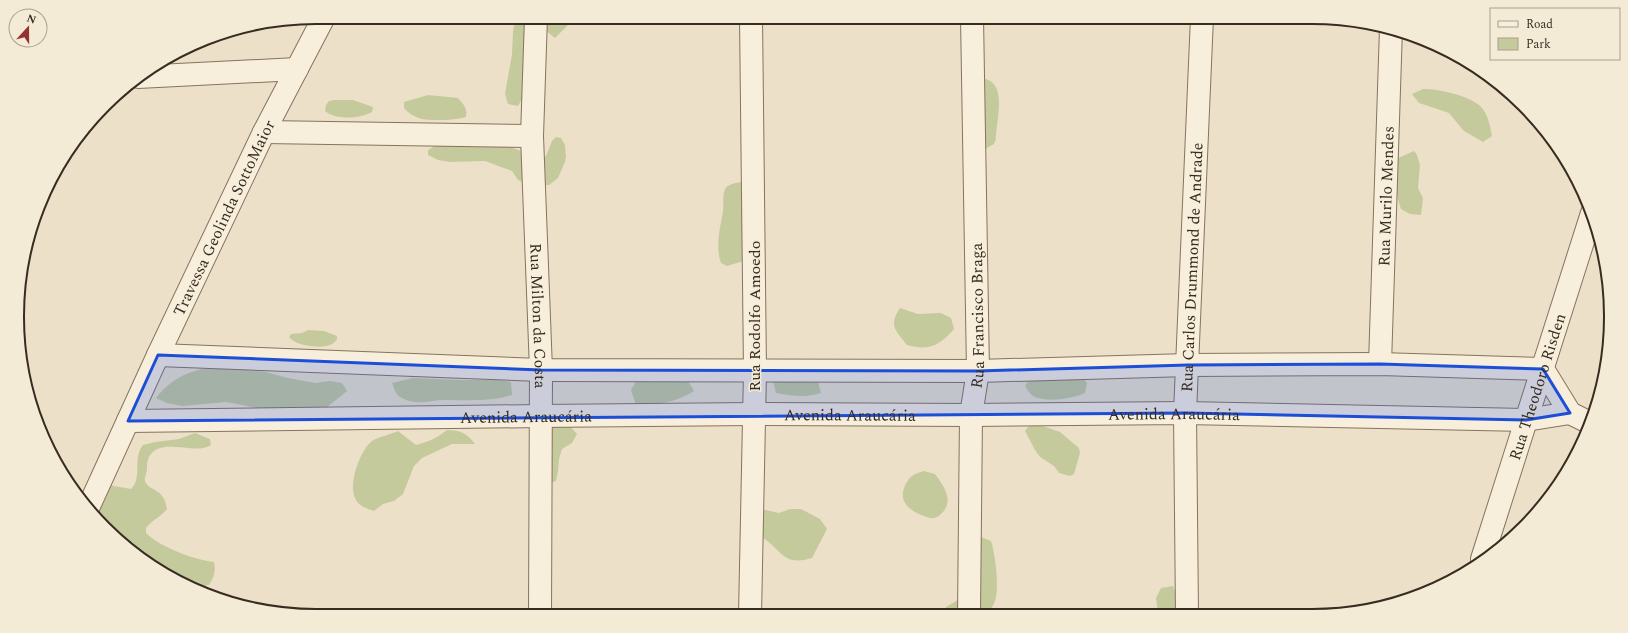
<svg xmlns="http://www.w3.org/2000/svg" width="1628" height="633" viewBox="0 0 1628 633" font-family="Spectral,serif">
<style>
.green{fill:#c5ca9c}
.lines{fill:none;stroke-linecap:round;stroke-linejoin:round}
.street-casing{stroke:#87735e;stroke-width:24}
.street{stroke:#f7eedb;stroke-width:22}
.marked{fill:#1d4ed8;fill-opacity:0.2;stroke:#1d4ed8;stroke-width:3;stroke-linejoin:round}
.labels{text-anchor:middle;stroke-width:3;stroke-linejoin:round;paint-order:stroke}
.street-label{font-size:16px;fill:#382c21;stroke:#f4ebd7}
.rim{fill:none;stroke:#382c21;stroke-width:2}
</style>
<rect width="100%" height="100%" fill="#ece1c8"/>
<g class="green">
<polygon points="516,17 540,17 524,96 518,106 508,104 505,94 512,54 513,31"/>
<polygon points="546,17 572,17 570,23 555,38 546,31"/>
<path d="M 982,78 C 1009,82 996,121 996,139 L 994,144 L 985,149 Z"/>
<path d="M 1423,89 C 1439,89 1466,95 1479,105 C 1488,112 1490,126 1492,136 L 1483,142 L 1464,131 L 1449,113 L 1419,103 L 1412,94 Z"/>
<path d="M 428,95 L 458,98 C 463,104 468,108 466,117 C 459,119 454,119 447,120 C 431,120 416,122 404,108 L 404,102 Z"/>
<path d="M 334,100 L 353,100 L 373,107 L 372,112 C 360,119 335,120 325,111 L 326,105 L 329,101 Z"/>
<polygon points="556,137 561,138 565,145 566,156 565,162 558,178 549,185 528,185 518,180 512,171 485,161 450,162 438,160 428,155 428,150 443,141 498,142 541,159 546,156 552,141"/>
<path d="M 1414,151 L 1417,155 L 1420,165 L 1418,188 L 1423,198 L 1421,215 L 1410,214 L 1401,209 C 1396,194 1391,172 1398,158 Z"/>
<path d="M 741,182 L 746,183 L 747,260 L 727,266 L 721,263 C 715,246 720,229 723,211 C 724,204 722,196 725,189 C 728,184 736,183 741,182 Z"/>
<path d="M 900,308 L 918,314 L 941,313 L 951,318 L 954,329 C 940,346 928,351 907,345 C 896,331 888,325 900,308 Z"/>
<path d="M 308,330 L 324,331 L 337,336 L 337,339 C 335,342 333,344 330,345 C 320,349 296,346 289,337 L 291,334 L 302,333 Z"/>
<path d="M 219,367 L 266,372 L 288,378 L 315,383 L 330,381 L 342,383 L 347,391 L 321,412 L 262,409 L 226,402 L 182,406 L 167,403 L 156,398 C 172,377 194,368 219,367 Z"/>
<path d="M 1077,370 L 1087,383 L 1085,393 C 1072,399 1045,403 1033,396 C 1030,394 1027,389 1025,386 L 1031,377 Z"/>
<path d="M 643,374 L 688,381 L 694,391 C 676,403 657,404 636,405 L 631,390 L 636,381 Z"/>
<path d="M 413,378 L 460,380 L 498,380 L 511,382 L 512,395 C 490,402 469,400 447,400 C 432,399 419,406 404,399 C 396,396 395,391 392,383 Z"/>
<path d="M 808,380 L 818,382 L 821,393 C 805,398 793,396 776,393 L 773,381 Z"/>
<polygon points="1034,423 1060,432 1079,448 1080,453 1074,474 1070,476 1059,473 1054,466 1040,457 1035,450 1025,431 1028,427"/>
<polygon points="569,425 577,434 572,443 562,449 559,459 558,471 556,481 546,484 549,427"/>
<path d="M 447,430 C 460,430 467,433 475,444 L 452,444 L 422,458 L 414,466 L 403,494 L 394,501 L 383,504 L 374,511 C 368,509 359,506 356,500 C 347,486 360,450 372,441 C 380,436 390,435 398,431 L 416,445 C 428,442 437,438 447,430 Z"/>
<path d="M 195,433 L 210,439 L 211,445 C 195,456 161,436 149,457 C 147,462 147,464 147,469 C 147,473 144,477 145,481 C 149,492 164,487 167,509 C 161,517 152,520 146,528 L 146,533 C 160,547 195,560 214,562 C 216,571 214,578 209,585 L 204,586 L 179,582 L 134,554 L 92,509 L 109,485 L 131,489 C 143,478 132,458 143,445 L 155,442 L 179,439 Z"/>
<path d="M 924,471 L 935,474 C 943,485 954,499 943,512 C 940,515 937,518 933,518 C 929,519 925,516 921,515 C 909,510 899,501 904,488 C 908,477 913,474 924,471 Z"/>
<path d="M 757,508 L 779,513 L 790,509 L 801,509 L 820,519 L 827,529 L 812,558 C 780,568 781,545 757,535 Z"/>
<path d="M 981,537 L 991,541 C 995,553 999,585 996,597 C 995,603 991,609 988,614 L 943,614 L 946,607 L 966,595 L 974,546 Z"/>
<polygon points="1173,586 1177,596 1180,614 1158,614 1156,598 1161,588"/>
</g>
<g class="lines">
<defs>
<g id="street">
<path id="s1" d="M 536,17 L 532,136 L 541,370 L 540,615"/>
<polyline points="138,77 297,69"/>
<polyline points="264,132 532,136"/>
<polyline points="158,355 541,370 978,371 1188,365 1380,364 1543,369 1570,413 1588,422"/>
<path id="s2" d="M 1380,364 L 1391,28"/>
<path id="s3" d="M 128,421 L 540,416 L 754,414 L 971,415 L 1185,413 L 1526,420 L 1570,413"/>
<path id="s4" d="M 89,506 L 158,355 L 264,132 L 324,17"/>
<path id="s5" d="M 1482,559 L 1592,213"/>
<path id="s6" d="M 969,614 L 971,415 L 978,371 L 972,17"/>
<path id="s7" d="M 1187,614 L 1185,413 L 1202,17"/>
<polyline points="750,615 755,371 751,17"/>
</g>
</defs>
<use href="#street" class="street-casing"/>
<use href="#street" class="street"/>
</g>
<path class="marked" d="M 158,355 L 541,370 L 978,371 L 1188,365 L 1380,364 L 1543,369 L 1570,413 L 1526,420 L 1185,413 L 128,421 Z"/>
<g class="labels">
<g class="street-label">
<text dy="6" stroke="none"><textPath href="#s2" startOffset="168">Rua Murilo Mendes</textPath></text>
<text dy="6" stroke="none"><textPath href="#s4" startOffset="318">Travessa Geolinda SottoMaior</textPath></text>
<text dy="6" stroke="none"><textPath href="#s7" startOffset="347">Rua Carlos Drummond de Andrade</textPath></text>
<text dy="6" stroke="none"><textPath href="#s1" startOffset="299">Rua Milton da Costa</textPath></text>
<text transform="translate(754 316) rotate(-90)" y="6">Rua Rodolfo Amoedo</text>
<text dy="6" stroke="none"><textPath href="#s6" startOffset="299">Rua Francisco Braga</textPath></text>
<text dy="6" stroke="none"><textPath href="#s5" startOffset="181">Rua Theodoro Risden</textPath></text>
<text dy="6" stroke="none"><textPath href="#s3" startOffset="1046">Avenida Araucária</textPath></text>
<text dy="6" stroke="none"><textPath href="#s3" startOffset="722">Avenida Araucária</textPath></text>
<text dy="6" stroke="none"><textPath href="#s3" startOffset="398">Avenida Araucária</textPath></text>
</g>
</g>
<path d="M0 0H1628V633H0ZM316 24H1312A292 292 0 0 1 1604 316V317A292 292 0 0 1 1312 609H316A292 292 0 0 1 24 317V316A292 292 0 0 1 316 24Z" fill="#f4ebd7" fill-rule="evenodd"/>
<path class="rim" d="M316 24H1312A292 292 0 0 1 1604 316V317A292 292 0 0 1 1312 609H316A292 292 0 0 1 24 317V316A292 292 0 0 1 316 24Z"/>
<rect x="1490" y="8" width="130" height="52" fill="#f4ebd7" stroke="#a99f8e"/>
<rect x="1498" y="21" width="20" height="6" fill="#f7eedb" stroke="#a99f8e"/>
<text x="1526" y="28" font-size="12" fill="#382c21">Road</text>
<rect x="1498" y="38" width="20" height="12" fill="#c5ca9c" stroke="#a99f8e"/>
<text x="1526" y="48" font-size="12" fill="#382c21">Park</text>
<g transform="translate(28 28) rotate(21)"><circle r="19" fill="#f4ebd7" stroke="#a99f8e"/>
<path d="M0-3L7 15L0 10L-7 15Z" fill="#933133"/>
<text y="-6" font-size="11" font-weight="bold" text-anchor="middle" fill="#382c21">N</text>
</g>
</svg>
